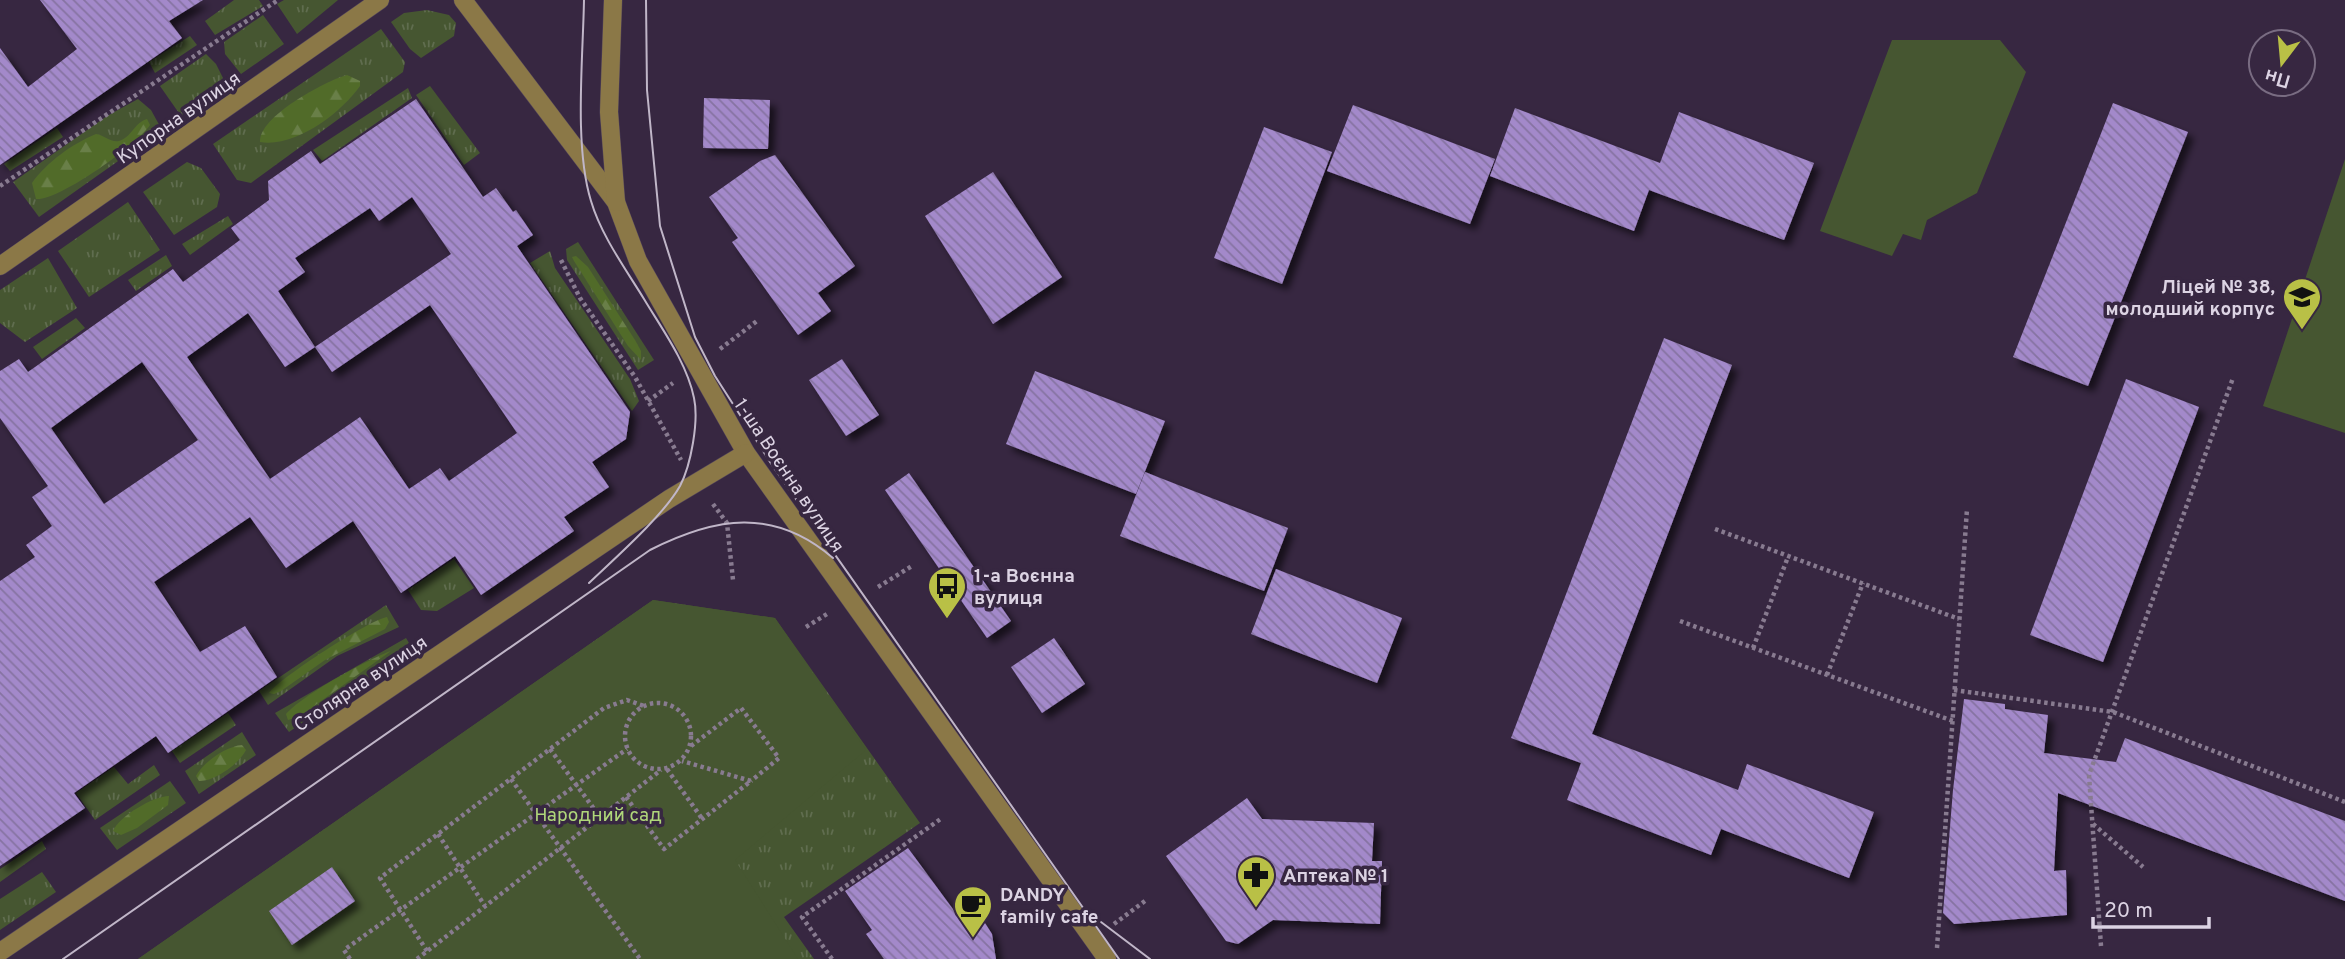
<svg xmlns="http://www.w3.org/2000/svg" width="2345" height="959" viewBox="0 0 2345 959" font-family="Overpass,sans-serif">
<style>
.grass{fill:url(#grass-tufts)}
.forest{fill:url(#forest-firs)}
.green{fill:#465631}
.building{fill:url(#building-back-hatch);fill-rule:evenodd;filter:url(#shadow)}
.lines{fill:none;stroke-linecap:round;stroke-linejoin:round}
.minor-casing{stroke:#51435b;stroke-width:19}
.path{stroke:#887b90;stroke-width:4.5;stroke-dasharray:3.5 3.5;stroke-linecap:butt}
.minor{stroke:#8b7847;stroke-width:18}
.tram{stroke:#c0b6c8;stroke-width:2}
.labels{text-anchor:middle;stroke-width:7;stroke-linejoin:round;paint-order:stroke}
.street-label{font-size:19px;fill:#dcd3e3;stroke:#372741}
.poi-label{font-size:19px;font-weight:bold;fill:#dcd3e3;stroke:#372741;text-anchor:start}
.park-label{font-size:19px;fill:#afd67a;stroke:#372741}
</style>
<defs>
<pattern id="grass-tufts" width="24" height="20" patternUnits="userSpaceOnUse" patternTransform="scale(1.75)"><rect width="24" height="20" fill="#465631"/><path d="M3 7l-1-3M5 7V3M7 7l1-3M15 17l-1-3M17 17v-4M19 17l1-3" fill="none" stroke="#606d4f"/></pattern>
<pattern id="forest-firs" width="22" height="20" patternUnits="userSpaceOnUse" patternTransform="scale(1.75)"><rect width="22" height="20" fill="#516b29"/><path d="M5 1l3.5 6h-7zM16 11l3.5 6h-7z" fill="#697f48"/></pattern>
<pattern id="building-back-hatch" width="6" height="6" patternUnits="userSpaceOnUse" patternTransform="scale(1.75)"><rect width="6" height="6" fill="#a389ca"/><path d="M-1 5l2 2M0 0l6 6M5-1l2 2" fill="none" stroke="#8673a2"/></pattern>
<filter id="shadow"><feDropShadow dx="6" dy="6" stdDeviation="3.5" flood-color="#0009"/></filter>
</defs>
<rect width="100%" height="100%" fill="#372741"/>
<g class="grass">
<polygon points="234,0 259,0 263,6 215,35 205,21"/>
<polygon points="284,0 338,0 297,34 277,4"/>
<polygon points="427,10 449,15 456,23 454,36 421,58 410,49 391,22 404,13"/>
<polygon points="263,15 284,44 241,74 225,54 224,42"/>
<polygon points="381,29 405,62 403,72 251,183 237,180 213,144"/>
<polygon points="190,36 197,45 155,73 149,62"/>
<polygon points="206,54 216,64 226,84 181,116 160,86"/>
<polygon points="430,86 480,153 464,165 416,95"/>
<polygon points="408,88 412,98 322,161 313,150"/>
<polygon points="138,99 151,110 162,130 39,217 13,182 107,116"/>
<polygon points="57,128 63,137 10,171 4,164"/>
<polygon points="187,162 201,168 220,194 217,207 174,235 143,192"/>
<polygon points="128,202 160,250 89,297 58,251"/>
<polygon points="228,216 233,224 190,255 182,244"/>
<polygon points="578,242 654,360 638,370 567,260 566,249"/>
<polygon points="550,251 555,268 630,379 639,401 632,411 530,263"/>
<polygon points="166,255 172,266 136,291 128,280"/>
<polygon points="48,258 77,308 25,342 0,323 0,290"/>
<polygon points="76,318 85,328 42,359 33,347"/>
<polygon points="454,559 474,588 437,611 421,610 408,590"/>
<polygon points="653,600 775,618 920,823 784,917 814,959 138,959"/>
<polygon points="386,605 399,627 337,656 268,705 259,691"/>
<polygon points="406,638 412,648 289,732 275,713"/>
<polygon points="228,713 236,725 180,763 172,751"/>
<polygon points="242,732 256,755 199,794 185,771"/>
<polygon points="154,765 160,775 95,820 76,793 114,767 128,784"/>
<polygon points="170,781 186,803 117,850 100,828"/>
<polygon points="42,841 46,849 0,882 0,869"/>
<polygon points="42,872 56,892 0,930 0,899"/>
</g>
<g class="forest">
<path d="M 347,75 L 360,81 L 360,86 C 341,113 295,148 260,142 C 258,117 325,81 347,75 Z"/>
<path d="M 147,119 L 150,125 C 137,145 59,201 36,199 L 32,183 C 47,162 72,144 96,134 C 104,135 111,143 119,141 C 131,138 135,122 147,119 Z"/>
<polygon points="576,256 588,267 635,340 641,351 641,360 628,346 574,261 572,257"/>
<path d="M 387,617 L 389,622 L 385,629 L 325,660 L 281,691 L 274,694 L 269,693 C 281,677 369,620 387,617 Z"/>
<path d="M 391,651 L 300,716 L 288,720 L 286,714 C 301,696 368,659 391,651 Z"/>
<path d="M 242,745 L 246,750 C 240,763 214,782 199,781 L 196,776 C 203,762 227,746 242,745 Z"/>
<path d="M 169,796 L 168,805 L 137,828 L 121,835 L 113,831 C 119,816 154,796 169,796 Z"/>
</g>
<g class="green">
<polygon points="1892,40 2000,40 2026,72 1977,193 1927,220 1921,240 1903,234 1892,256 1820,231"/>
<polygon points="2345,159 2345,433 2263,406"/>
<polygon points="653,600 775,618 866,750 735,860 798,959 138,959"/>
</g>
<g class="building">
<polygon points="40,0 203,0 169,21 182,38 0,165 0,48 28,87 77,49"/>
<polygon points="704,98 770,100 768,149 703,148"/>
<path d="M 416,99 L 483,197 L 496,188 L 513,212 L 516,210 L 533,235 L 517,246 L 630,412 L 626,439 L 592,462 L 609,487 L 564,517 L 574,531 L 481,595 L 455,556 L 401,593 L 353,521 L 286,568 L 250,517 L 154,582 L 200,652 L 245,626 L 277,677 L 168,753 L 156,736 L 74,793 L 85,808 L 0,866 L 0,581 L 35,557 L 26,545 L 52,526 L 32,497 L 48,486 L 0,418 L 0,371 L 19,359 L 28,372 L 173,269 L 183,282 L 240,240 L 231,228 L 269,200 L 268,181 L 311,151 L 320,164 ZM 412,197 L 451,254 L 315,347 L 278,291 L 305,272 L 295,258 L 370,208 L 379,221 ZM 430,305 L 517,433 L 449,481 L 440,468 L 409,489 L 360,417 L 270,479 L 187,357 L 248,313 L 285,367 L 315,347 L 332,372 ZM 142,362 L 198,440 L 104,504 L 51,428 Z"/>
<polygon points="2113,103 2188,132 2088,386 2013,357"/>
<polygon points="1353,105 1495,159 1470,224 1327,171"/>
<polygon points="1515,108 1660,163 1679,112 1814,163 1784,240 1649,190 1634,231 1490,176"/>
<polygon points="1264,127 1332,152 1282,284 1214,258"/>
<polygon points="775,155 855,266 818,293 831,311 798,335 732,242 738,238 709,197 760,161"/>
<polygon points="993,172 1062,277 993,324 925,216"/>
<polygon points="1664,338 1732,365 1592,734 1738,790 1747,764 1874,812 1849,878 1721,829 1711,855 1567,800 1581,763 1511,738"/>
<polygon points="842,359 879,415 846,436 809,380"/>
<polygon points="1035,371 1165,421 1136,494 1006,444"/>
<polygon points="2126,379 2199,407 2103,662 2030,635"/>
<polygon points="1145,472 1288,528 1264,591 1120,536"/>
<polygon points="909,473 1011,621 987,638 885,490"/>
<polygon points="1276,569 1402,618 1377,683 1251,634"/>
<polygon points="1054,638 1085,684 1042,713 1011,667"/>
<polygon points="1964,699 2005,704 2005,709 2048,715 2044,753 2116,762 2125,738 2345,821 2345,901 2058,793 2054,871 2066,870 2067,915 1954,924 1943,913 1953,790"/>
<polygon points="1247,798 1262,819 1374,823 1372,861 1382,861 1380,924 1273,920 1238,944 1226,941 1166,856"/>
<polygon points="908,848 958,916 974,917 985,923 992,934 996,959 884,959 866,934 872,930 845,891"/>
<polygon points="332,867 355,901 292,945 269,911"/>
</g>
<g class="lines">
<defs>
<g id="minor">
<polyline points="463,0 616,202 638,261 746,453 1107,959"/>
<polyline points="613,0 609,112 616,202"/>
<polyline points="0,266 380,0"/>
<polyline points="0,952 669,499 746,453"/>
</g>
</defs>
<use href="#minor" class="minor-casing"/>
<g class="path">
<polyline points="0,186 278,0"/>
<polyline points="561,260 580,298 635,377 681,460"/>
<polyline points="720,349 757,321"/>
<polyline points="648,401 673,383"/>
<polyline points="713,504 727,523 733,580"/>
<polyline points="1715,529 1959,619"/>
<polyline points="878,587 912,566"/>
<polyline points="1680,621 1953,721"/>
<polyline points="806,627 827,614"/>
<polyline points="1753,648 1788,557"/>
<polyline points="1827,675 1863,583"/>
<polyline points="1954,690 2113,712 2345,802"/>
<circle cx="658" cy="736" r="33"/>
<polyline points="691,746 741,708 779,758 751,781"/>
<polyline points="550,749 600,817"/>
<polyline points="667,769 703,820"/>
<polyline points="511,779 640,959"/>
<polyline points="626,797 664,849 751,781 682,761"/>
<polyline points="2093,824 2143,867"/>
<polyline points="438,834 485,906"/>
<polyline points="1114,924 1145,901"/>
<polyline points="2101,946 2089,775 2233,378"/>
<polyline points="1937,948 1967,509"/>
<polyline points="427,951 380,878 604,708 627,700 644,706"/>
<polyline points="350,959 344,950 627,749"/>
<polyline points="417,959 661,770"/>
<polyline points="832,959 802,917 942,818"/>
</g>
<use href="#minor" class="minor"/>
<g class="tram">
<path d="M 584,0 C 583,59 574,146 591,201 C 601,235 625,268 644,299 C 662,329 687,363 694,398 C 699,421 691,465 680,486 C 663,516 615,558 589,583"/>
<polyline points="646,0 647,90 660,226 695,337 715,376 772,465 1119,959"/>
<polyline points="1101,922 1150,959"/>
<path d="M 63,959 L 650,550 C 715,517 774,507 833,558"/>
</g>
</g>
<defs>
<symbol id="school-pin" viewBox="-11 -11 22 30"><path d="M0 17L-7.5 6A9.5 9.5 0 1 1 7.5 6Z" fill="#b9c046" stroke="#372741"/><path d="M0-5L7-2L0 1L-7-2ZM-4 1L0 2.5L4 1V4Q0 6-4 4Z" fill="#111"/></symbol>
<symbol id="bus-pin" viewBox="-11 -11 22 30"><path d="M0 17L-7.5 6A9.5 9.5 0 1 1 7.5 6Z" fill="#b9c046" stroke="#372741"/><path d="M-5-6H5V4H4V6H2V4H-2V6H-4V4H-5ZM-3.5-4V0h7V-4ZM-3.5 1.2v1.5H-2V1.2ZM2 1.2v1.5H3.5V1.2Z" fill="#111"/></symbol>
<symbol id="pharmacy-pin" viewBox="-11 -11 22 30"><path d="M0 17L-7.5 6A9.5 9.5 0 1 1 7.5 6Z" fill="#b9c046" stroke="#372741"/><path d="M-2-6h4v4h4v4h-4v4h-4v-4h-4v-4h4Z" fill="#111"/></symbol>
<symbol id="cafe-pin" viewBox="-11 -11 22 30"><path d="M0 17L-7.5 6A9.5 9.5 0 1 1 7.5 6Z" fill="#b9c046" stroke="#372741"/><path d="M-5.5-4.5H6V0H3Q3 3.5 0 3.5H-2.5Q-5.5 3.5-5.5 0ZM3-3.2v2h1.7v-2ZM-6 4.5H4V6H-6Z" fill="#111"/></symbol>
</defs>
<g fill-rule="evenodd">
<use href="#school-pin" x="2280" y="275" width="44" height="60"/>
<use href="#bus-pin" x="925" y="564" width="44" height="60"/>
<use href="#pharmacy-pin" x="1234" y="853" width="44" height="60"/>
<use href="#cafe-pin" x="951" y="883" width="44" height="60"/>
</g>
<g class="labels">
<g class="street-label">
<text transform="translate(178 117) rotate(-35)" y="7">Купорна вулиця</text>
<text transform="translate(790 475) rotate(56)" y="7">1-ша Воєнна вулиця</text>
<text transform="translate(360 683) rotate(-34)" y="7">Столярна вулиця</text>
</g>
<g class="poi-label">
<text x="2275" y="293" text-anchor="end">Ліцей № 38,<tspan x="2275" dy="22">молодший корпус</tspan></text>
<text x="974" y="582">1-а Воєнна<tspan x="974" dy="22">вулиця</tspan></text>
<text x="1283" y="882">Аптека № 1</text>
<text x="1000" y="901">DANDY<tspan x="1000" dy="22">family cafe</tspan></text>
</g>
<g class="park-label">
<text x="598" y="821">Народний сад</text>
</g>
</g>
<g transform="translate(2282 63) rotate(196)"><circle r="33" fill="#372741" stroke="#796c82" stroke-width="2"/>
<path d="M0-5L12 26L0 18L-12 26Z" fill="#b9c046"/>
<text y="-10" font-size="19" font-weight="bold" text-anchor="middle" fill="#dcd3e3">Пн</text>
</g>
<path d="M2093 917v10h116v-10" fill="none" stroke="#dcd3e3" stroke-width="3.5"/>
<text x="2104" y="917" font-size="21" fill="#dcd3e3" stroke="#372741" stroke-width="5" paint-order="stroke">20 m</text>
</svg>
